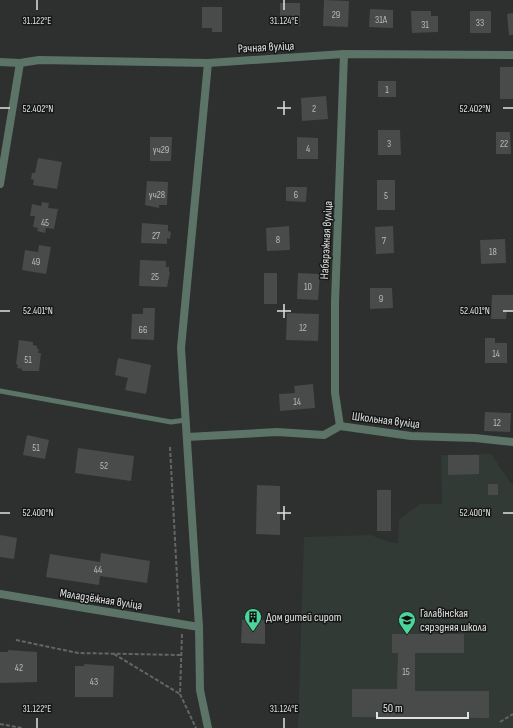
<svg xmlns="http://www.w3.org/2000/svg" width="513" height="728" viewBox="0 0 513 728" font-family="'Sofia Sans Condensed',sans-serif">
<style>
.built{fill:#313a35}
.building{fill:#484b49}
.lines{fill:none;stroke-linecap:round;stroke-linejoin:round}
.path{stroke:#646665;stroke-width:2;stroke-dasharray:4 2;stroke-linecap:butt}
.lane{stroke:#5b7467;stroke-width:5}
.street{stroke:#5b7467;stroke-width:8}
.ticks{fill:none;stroke:#dfe1e0;stroke-width:1.5}
.labels{text-anchor:middle;stroke-width:3;stroke-linejoin:round;paint-order:stroke}
.number-label{font-size:10px;fill:#b9bcba}
.street-label{font-size:12px;fill:#dfe1e0;stroke:#161717}
.poi-label{font-size:12px;fill:#dfe1e0;stroke:#161717;text-anchor:start}
.ticks-label{font-size:10px;text-anchor:middle;fill:#dfe1e0;stroke:#161717;stroke-width:3;stroke-linejoin:round;paint-order:stroke}
</style>
<rect width="100%" height="100%" fill="#2d302e"/>
<polygon class="built" points="491,454 513,486 513,728 298,728 304,537 371,535 389,542 398,543 399,519 420,504 442,504 441,455"/>
<g class="building">
<polygon points="324,0 349,1 348,27 323,26"/>
<polygon points="280,3 300,3 300,26 280,23"/>
<polygon points="202,7 222,7 222,32 212,32 212,28 202,28"/>
<polygon points="370,9 393,10 393,28 369,27"/>
<polygon points="411,11 431,11 431,16 438,16 438,32 412,33"/>
<rect x="470" y="11" width="21" height="22"/>
<polygon points="513,13 513,35 509,35 507,14"/>
<rect x="500" y="67" width="13" height="32"/>
<rect x="378" y="81" width="18" height="16"/>
<polygon points="326,96 328,119 302,121 301,98"/>
<polygon points="378,130 400,130 401,155 378,155"/>
<polygon points="496,132 510,132 511,154 496,154"/>
<polygon points="150,137 172,137 171,161 150,161"/>
<polygon points="297,137 318,138 318,159 297,159"/>
<polygon points="38,158 62,162 57,189 33,185 34,180 31,179 32,173 35,173"/>
<rect x="377" y="180" width="18" height="30"/>
<polygon points="147,181 168,182 167,205 159,205 159,208 145,205"/>
<polygon points="286,187 307,187 306,202 286,201"/>
<polygon points="42,202 49,203 48,208 58,209 54,229 46,228 45,233 37,231 38,228 33,227 35,216 30,216 32,204 41,206"/>
<polygon points="142,223 168,225 168,231 171,232 170,239 167,238 167,244 141,243"/>
<polygon points="289,226 290,250 267,251 266,228"/>
<polygon points="393,226 394,253 376,254 375,227"/>
<polygon points="505,239 506,263 481,264 480,240"/>
<polygon points="39,245 51,247 46,274 22,270 25,250 38,252"/>
<polygon points="140,260 166,261 166,267 169,267 169,272 170,272 167,287 139,286"/>
<rect x="264" y="273" width="13" height="31"/>
<polygon points="298,273 320,274 318,300 297,299"/>
<polygon points="370,288 392,288 393,308 370,309"/>
<polygon points="492,295 513,295 513,310 507,310 506,319 491,319"/>
<polygon points="143,308 155,308 154,340 131,339 132,314 143,314"/>
<polygon points="287,313 319,314 318,341 286,340"/>
<polygon points="485,338 495,338 495,343 507,343 507,363 485,363"/>
<polygon points="19,340 33,342 33,345 37,346 37,349 39,349 38,353 41,353 39,371 22,371 22,369 17,368 18,365 16,364"/>
<polygon points="118,358 151,365 146,394 125,390 128,378 115,375"/>
<polygon points="313,384 315,408 280,411 279,394 295,393 294,386"/>
<polygon points="485,412 511,413 510,432 484,431"/>
<polygon points="27,435 49,440 45,459 23,455"/>
<polygon points="78,448 134,456 131,481 75,473"/>
<polygon points="448,455 479,455 479,474 448,475"/>
<rect x="488" y="484" width="10" height="11"/>
<polygon points="257,485 280,486 280,535 256,534"/>
<rect x="377" y="490" width="14" height="41"/>
<polygon points="0,535 17,538 14,559 0,557"/>
<polygon points="101,553 150,561 147,583 100,576 99,585 46,577 50,554 100,562"/>
<polygon points="242,620 265,620 265,644 241,643"/>
<polygon points="392,634 464,634 464,653 415,653 415,691 489,691 489,718 352,717 352,689 397,689 398,653 392,653"/>
<polygon points="8,650 37,652 37,682 0,683 0,652 8,652"/>
<polygon points="84,664 114,666 113,697 75,697 75,666 84,666"/>
</g>
<g class="lines">
<g class="path">
<polyline points="170,447 179,614"/>
<polyline points="182,634 180,694 196,728"/>
<polyline points="16,640 78,653 181,655"/>
<polyline points="114,654 180,694"/>
<polyline points="500,722 513,714"/>
<polyline points="0,724 22,728"/>
</g>
<polyline class="lane" points="0,391 171,422 186,420"/>
<g class="street">
<polyline points="0,62 20,63 39,60 208,63 344,54 513,55"/>
<polyline points="0,184 20,63"/>
<polyline points="340,426 335,393 335,302 344,54"/>
<polyline points="187,437 277,432 324,435 340,426 411,436 475,438 513,442"/>
<polyline points="0,594 199,627"/>
<polyline points="208,728 200,690 199,627 181,348 208,63"/>
</g>
</g>
<path class="ticks" d="M 37,0 L 37,10M 284,0 L 284,10M 284,101 L 284,115M 0,108 L 10,108M 277,108 L 291,108M 503,108 L 513,108M 284,304 L 284,318M 0,311 L 10,311M 277,311 L 291,311M 503,311 L 513,311M 284,506 L 284,520M 0,513 L 10,513M 277,513 L 291,513M 503,513 L 513,513M 37,718 L 37,728M 284,718 L 284,728"/>
<defs>
<symbol id="building-pin" viewBox="-11 -11 22 30"><path d="M0 17L-7.5 6A9.5 9.5 0 1 1 7.5 6Z" fill="#4bd49b" stroke="#161717"/><path d="M-4-6H4V6H1V3H-1V6H-4ZM-2.5-4.3h1.7v1.8h-1.7ZM.8-4.3h1.7v1.8H.8ZM-2.5-1h1.7V.8h-1.7ZM.8-1h1.7V.8H.8Z" fill="#111"/></symbol>
<symbol id="school-pin" viewBox="-11 -11 22 30"><path d="M0 17L-7.5 6A9.5 9.5 0 1 1 7.5 6Z" fill="#4bd49b" stroke="#161717"/><path d="M0-5L7-2L0 1L-7-2ZM-4 1L0 2.5L4 1V4Q0 6-4 4Z" fill="#111"/></symbol>
</defs>
<g fill-rule="evenodd">
<use href="#building-pin" x="243" y="607" width="20" height="27"/>
<use href="#school-pin" x="397" y="610" width="20" height="27"/>
</g>
<g class="labels">
<g class="number-label">
<text x="336" y="18">29</text>
<text x="381" y="23">31А</text>
<text x="480" y="26">33</text>
<text x="425" y="28">31</text>
<text x="387" y="93">1</text>
<text x="314" y="112">2</text>
<text x="389" y="147">3</text>
<text x="504" y="147">22</text>
<text x="308" y="152">4</text>
<text x="161" y="153">уч29</text>
<text x="157" y="198">уч28</text>
<text x="296" y="198">6</text>
<text x="386" y="199">5</text>
<text x="45" y="226">45</text>
<text x="156" y="239">27</text>
<text x="278" y="243">8</text>
<text x="384" y="244">7</text>
<text x="493" y="255">18</text>
<text x="36" y="265">49</text>
<text x="155" y="280">25</text>
<text x="308" y="290">10</text>
<text x="381" y="302">9</text>
<text x="303" y="331">12</text>
<text x="143" y="333">66</text>
<text x="496" y="357">14</text>
<text x="28" y="363">51</text>
<text x="297" y="405">14</text>
<text x="497" y="426">12</text>
<text x="36" y="451">51</text>
<text x="104" y="469">52</text>
<text x="98" y="573">44</text>
<text x="19" y="671">42</text>
<text x="406" y="675">15</text>
<text x="94" y="685">43</text>
</g>
<g class="street-label">
<text transform="translate(266 47) rotate(-3)" y="4">Рачная вуліца</text>
<text transform="translate(326 240) rotate(-87)" y="4">Набярэжная вуліца</text>
<text transform="translate(386 420) rotate(7)" y="4">Школьная вуліца</text>
<text transform="translate(101 599) rotate(9)" y="4">Маладзёжная вуліца</text>
</g>
<g class="poi-label">
<text x="420" y="617">Галавінская<tspan x="420" dy="14">сярэдняя школа</tspan></text>
<text x="266" y="621">Дом дитей сирот</text>
</g>
</g>
<g class="ticks-label">
<text x="37" y="24">31.122°E</text>
<text x="284" y="24">31.124°E</text>
<text x="38" y="112">52.402°N</text>
<text x="475" y="112">52.402°N</text>
<text x="38" y="314">52.401°N</text>
<text x="475" y="314">52.401°N</text>
<text x="38" y="516">52.400°N</text>
<text x="475" y="516">52.400°N</text>
<text x="37" y="712">31.122°E</text>
<text x="284" y="712">31.124°E</text>
</g>
<path d="M377 712v6h91v-6" fill="none" stroke="#dfe1e0" stroke-width="2"/>
<text x="383" y="712" font-size="12" fill="#dfe1e0" stroke="#161717" stroke-width="3" paint-order="stroke">50 m</text>
</svg>
